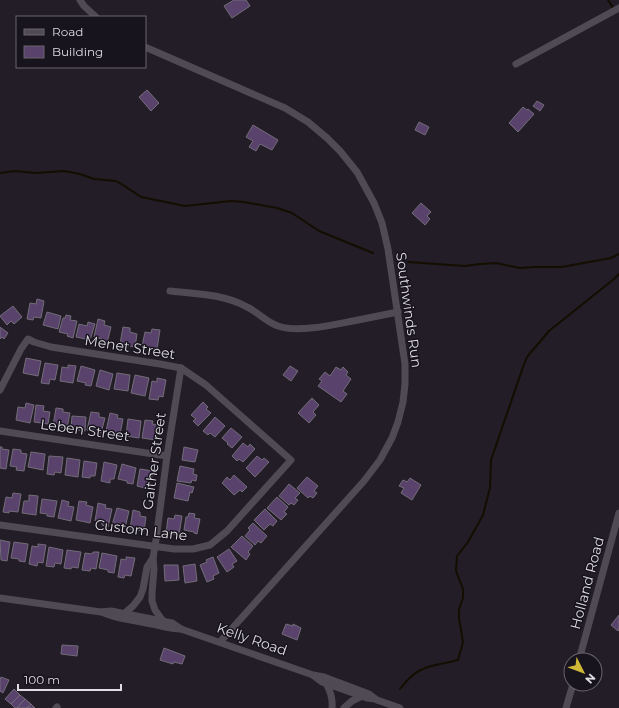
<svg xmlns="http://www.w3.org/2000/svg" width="619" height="708" viewBox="0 0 619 708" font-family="Montserrat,sans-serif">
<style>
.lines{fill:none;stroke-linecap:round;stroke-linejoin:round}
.stream{stroke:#130e00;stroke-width:2}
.building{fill:#59426c;stroke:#736d78}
.minor{stroke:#504a55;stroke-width:7}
.labels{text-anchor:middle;stroke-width:3;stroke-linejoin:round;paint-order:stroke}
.street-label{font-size:14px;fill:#dfdce2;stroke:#18141d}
</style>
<rect width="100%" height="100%" fill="#221d26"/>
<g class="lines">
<g class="stream">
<polyline points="608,0 614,9"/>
<polyline points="0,173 15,171 35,173 64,171 80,174 94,179 116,181 123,185 141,197 185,206 231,201 244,202 277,208 292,213 319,231 373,253"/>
<polyline points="408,262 465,266 480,264 496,263 520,268 534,267 562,267 611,258 619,254"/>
<path d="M 400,689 C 404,684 408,679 413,675 C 425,665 443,664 458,660 L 463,642 L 459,618 L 459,609 L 463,598 L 463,589 L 456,571 L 457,556 L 468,542 L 483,515 L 490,488 L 491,460 L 523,367 L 527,357 L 549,331 L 614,279 L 619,274"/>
</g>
</g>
<g class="building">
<polygon points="234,0 246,0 250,6 232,18 224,6"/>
<polygon points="147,90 159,103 151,111 139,97"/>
<polygon points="537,101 544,105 540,111 533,106"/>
<polygon points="523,107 527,110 528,109 534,114 518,132 509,123"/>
<polygon points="419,122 429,127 425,135 415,130"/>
<polygon points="253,125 278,140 272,150 260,144 256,151 249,147 253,141 246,137"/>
<polygon points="421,203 431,212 427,216 430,219 425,225 412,213"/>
<polygon points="37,299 44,301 41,318 34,317 33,320 27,319 30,303 36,304"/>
<polygon points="13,306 22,317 14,324 11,321 7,325 0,316"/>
<polygon points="47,312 61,316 58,329 43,325"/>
<polygon points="66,315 71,316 70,320 77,321 73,338 67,336 68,334 59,332 63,318 65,318"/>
<polygon points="98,319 105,321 104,325 111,327 107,343 101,342 102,339 94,337"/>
<polygon points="88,322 95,324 90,340 76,337 79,324 87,326"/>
<polygon points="0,327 8,333 4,339 2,337 0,339"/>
<polygon points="123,327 130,328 130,332 137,334 135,347 120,344"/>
<polygon points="152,329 160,330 157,349 142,346 145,332 151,333"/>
<polygon points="26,358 41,361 38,376 23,373"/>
<polygon points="45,363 58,365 55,380 50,379 49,384 41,383"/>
<polygon points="68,365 76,366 73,383 60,381 62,367 68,368"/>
<polygon points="81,366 95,370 91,386 85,385 86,383 77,381"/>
<polygon points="290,366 298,371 291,381 283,375"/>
<polygon points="336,367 341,370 343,367 348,372 346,375 351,379 343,391 347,394 341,402 318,386 322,381 319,379 325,372 330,376"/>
<polygon points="100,370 113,374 109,390 96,386"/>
<polygon points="117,373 130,375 128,391 114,389"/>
<polygon points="135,375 149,378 145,396 131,393"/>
<polygon points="157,378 166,380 163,397 159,396 158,400 149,399 152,381 157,382"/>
<polygon points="312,398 319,405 313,412 316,415 309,423 298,413"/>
<polygon points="203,402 208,407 206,409 211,413 198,426 193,421 196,419 191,415"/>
<polygon points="26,403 34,405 30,423 16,420 18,407 25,408"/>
<polygon points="36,405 44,406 43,411 50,412 48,424 34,422"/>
<polygon points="56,408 63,409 63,412 70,413 67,428 53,426"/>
<polygon points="91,412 99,413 99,417 105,418 101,433 87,430"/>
<polygon points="110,413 118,415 117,418 123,419 120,434 106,431"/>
<polygon points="72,416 86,417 85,431 71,429"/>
<polygon points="215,417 225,426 215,437 210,433 208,435 203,431"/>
<polygon points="128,419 141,421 139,438 126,436"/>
<polygon points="145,420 153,421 152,424 159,425 156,440 142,438"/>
<polygon points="231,428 242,437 232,448 227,444 228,443 222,438"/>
<polygon points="243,443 248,447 250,444 255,449 243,462 239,459 237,461 232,456"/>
<polygon points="0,447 2,447 2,449 9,450 6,469 0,468"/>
<polygon points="184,447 198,450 195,462 182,460"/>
<polygon points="13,449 21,450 21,453 27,454 24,471 16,470 17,467 10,466"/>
<polygon points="31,452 45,454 43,470 28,467"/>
<polygon points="49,456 63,457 61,473 55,472 54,475 47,474"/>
<polygon points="257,456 262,460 264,458 269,462 255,477 246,468"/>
<polygon points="67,458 80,460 78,477 65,475"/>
<polygon points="84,461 97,463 95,476 90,476 90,478 82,477"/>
<polygon points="104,462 117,465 114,479 110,479 110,483 101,481"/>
<polygon points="122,464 136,468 133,484 127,483 127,481 118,479"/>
<polygon points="180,466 194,469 193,474 197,475 196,481 192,480 191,483 177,481"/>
<polygon points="140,469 153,471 150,484 146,483 145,488 137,486"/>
<polygon points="234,475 247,487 242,492 240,490 234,495 222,483 227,477 230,480"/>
<polygon points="307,477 318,486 314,491 317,493 313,498 310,496 308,498 297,488"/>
<polygon points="410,478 421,485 412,500 401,493 404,488 399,486 403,480 407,482"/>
<polygon points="177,483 194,487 192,493 190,492 188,501 174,498"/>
<polygon points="289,484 300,493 295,498 298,500 294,505 291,503 289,505 279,496"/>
<polygon points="13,493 21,494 18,512 9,511 9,513 3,512 6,497 12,498"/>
<polygon points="29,495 38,496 36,515 22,513 24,501 29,501"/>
<polygon points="277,497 288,507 284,512 287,514 281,520 267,508"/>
<polygon points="42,499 57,501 54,517 47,516 47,514 40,513"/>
<polygon points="62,500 69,502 68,506 74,507 71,521 58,518"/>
<polygon points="79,501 87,502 86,505 93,507 90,523 76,520"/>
<polygon points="98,503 106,505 105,508 112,509 108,527 102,525 102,522 95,521"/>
<polygon points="117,508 129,511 125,528 112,525"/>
<polygon points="265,509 277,521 273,526 270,524 264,530 254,520"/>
<polygon points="133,510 140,512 140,516 146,517 144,531 130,529"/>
<polygon points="189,513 195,514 194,518 200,519 197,534 194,533 194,532 184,530 186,517 188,517"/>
<polygon points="175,515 182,516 179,535 166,533 168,518 174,519"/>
<polygon points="253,523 267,536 261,543 258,541 255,545 245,536 250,530 248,528"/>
<polygon points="242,536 253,546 248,552 250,554 246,560 231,547"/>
<polygon points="0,540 10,542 7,561 1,560"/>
<polygon points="14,542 28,544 25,562 19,561 19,559 11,558"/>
<polygon points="38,544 46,545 43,563 38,562 37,566 29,564 32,546 38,547"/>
<polygon points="49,547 63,550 61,564 55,563 54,567 46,566"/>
<polygon points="229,549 237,561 232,564 234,567 227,572 217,557"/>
<polygon points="67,550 81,552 78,568 72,567 71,569 64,568"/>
<polygon points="93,552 99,552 96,569 91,568 90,571 82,570 85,553 92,554"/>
<polygon points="102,553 117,556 114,573 108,572 108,570 99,568"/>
<polygon points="126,557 135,558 131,576 125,575 124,578 118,577 121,559 126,560"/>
<polygon points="213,557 219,573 213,576 214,579 207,582 200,565 207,562 206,560"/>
<polygon points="195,564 197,581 185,583 183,566"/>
<polygon points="164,565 178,565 179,580 165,581"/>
<polygon points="619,615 619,630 618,631 611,625"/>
<polygon points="286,624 293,626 293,624 301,628 297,640 282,634"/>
<polygon points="62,645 78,646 77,656 61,654"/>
<polygon points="164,648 185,656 182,664 174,662 173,664 160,660"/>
<polygon points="1,677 9,680 3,693 0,691 0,680"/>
<polygon points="14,689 20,695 11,704 5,699"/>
<polygon points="20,695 25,699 17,708 15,708 11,704"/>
<polygon points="25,699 31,704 27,708 17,708"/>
<polygon points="31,704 35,708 27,708"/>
</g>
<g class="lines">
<g class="minor">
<polyline points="80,0 84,6 96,17"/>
<polyline points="145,47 285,108 308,122 327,138 340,151 357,172 374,203 382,223 388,249 405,364 405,384 403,402 398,422 392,438 380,460 364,481 220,642"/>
<polyline points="516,64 619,8"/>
<path d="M 170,291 C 196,294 224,294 247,307 C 258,312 266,322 278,326 C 298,333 332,325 353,321 C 368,318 383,315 398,312"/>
<polyline points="0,390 21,349 28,339 34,342 51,347 160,364 181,368 206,385 291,460 227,531 210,545 193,549 174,549 0,525"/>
<polyline points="0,431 167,456"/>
<polyline points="0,598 101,612 111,611 172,623 181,629 313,675 324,677 369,694 377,700 400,708"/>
<path d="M 102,612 C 114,618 128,619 141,622 C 155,624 167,629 181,629"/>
<polyline points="125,613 133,606 140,597 143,589 147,567 153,558"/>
<polyline points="163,621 155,610 152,601 152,593 154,569 153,558 156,540 167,456 181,368"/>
<polyline points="579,660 619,513"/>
<polyline points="314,676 322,682 367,698 375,699"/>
<path d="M 326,683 C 330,691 333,698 332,708"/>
<polyline points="56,708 57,707"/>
<polyline points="344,708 352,701 362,696"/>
<polyline points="566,708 573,684"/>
</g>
</g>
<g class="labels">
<g class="street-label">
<text transform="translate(409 310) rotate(82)" y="5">Southwinds Run</text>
<text transform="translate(130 347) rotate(9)" y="5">Menet Street</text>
<text transform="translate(85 430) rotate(8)" y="5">Leben Street</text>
<text transform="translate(154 461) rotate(-82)" y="5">Gaither Street</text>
<text transform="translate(141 530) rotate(7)" y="5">Custom Lane</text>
<text transform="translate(587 583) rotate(-75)" y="5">Holland Road</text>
<text transform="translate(252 639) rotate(19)" y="5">Kelly Road</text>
</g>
</g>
<rect x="16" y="16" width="130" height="52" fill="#18141d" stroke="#68646c"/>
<rect x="24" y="29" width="20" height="6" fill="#504a55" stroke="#68646c"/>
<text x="52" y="36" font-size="12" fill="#dfdce2">Road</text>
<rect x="24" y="46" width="20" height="12" fill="#59426c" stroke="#68646c"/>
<text x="52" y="56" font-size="12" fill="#dfdce2">Building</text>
<g transform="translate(583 672) rotate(132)"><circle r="19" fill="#18141d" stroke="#68646c"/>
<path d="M0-3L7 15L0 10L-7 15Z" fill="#cfb837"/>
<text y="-6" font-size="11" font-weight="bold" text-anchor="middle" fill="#dfdce2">N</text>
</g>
<path d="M18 684v6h103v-6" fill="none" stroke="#dfdce2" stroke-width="2"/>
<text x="24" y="684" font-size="12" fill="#dfdce2" stroke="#18141d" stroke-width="3" paint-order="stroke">100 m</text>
</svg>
